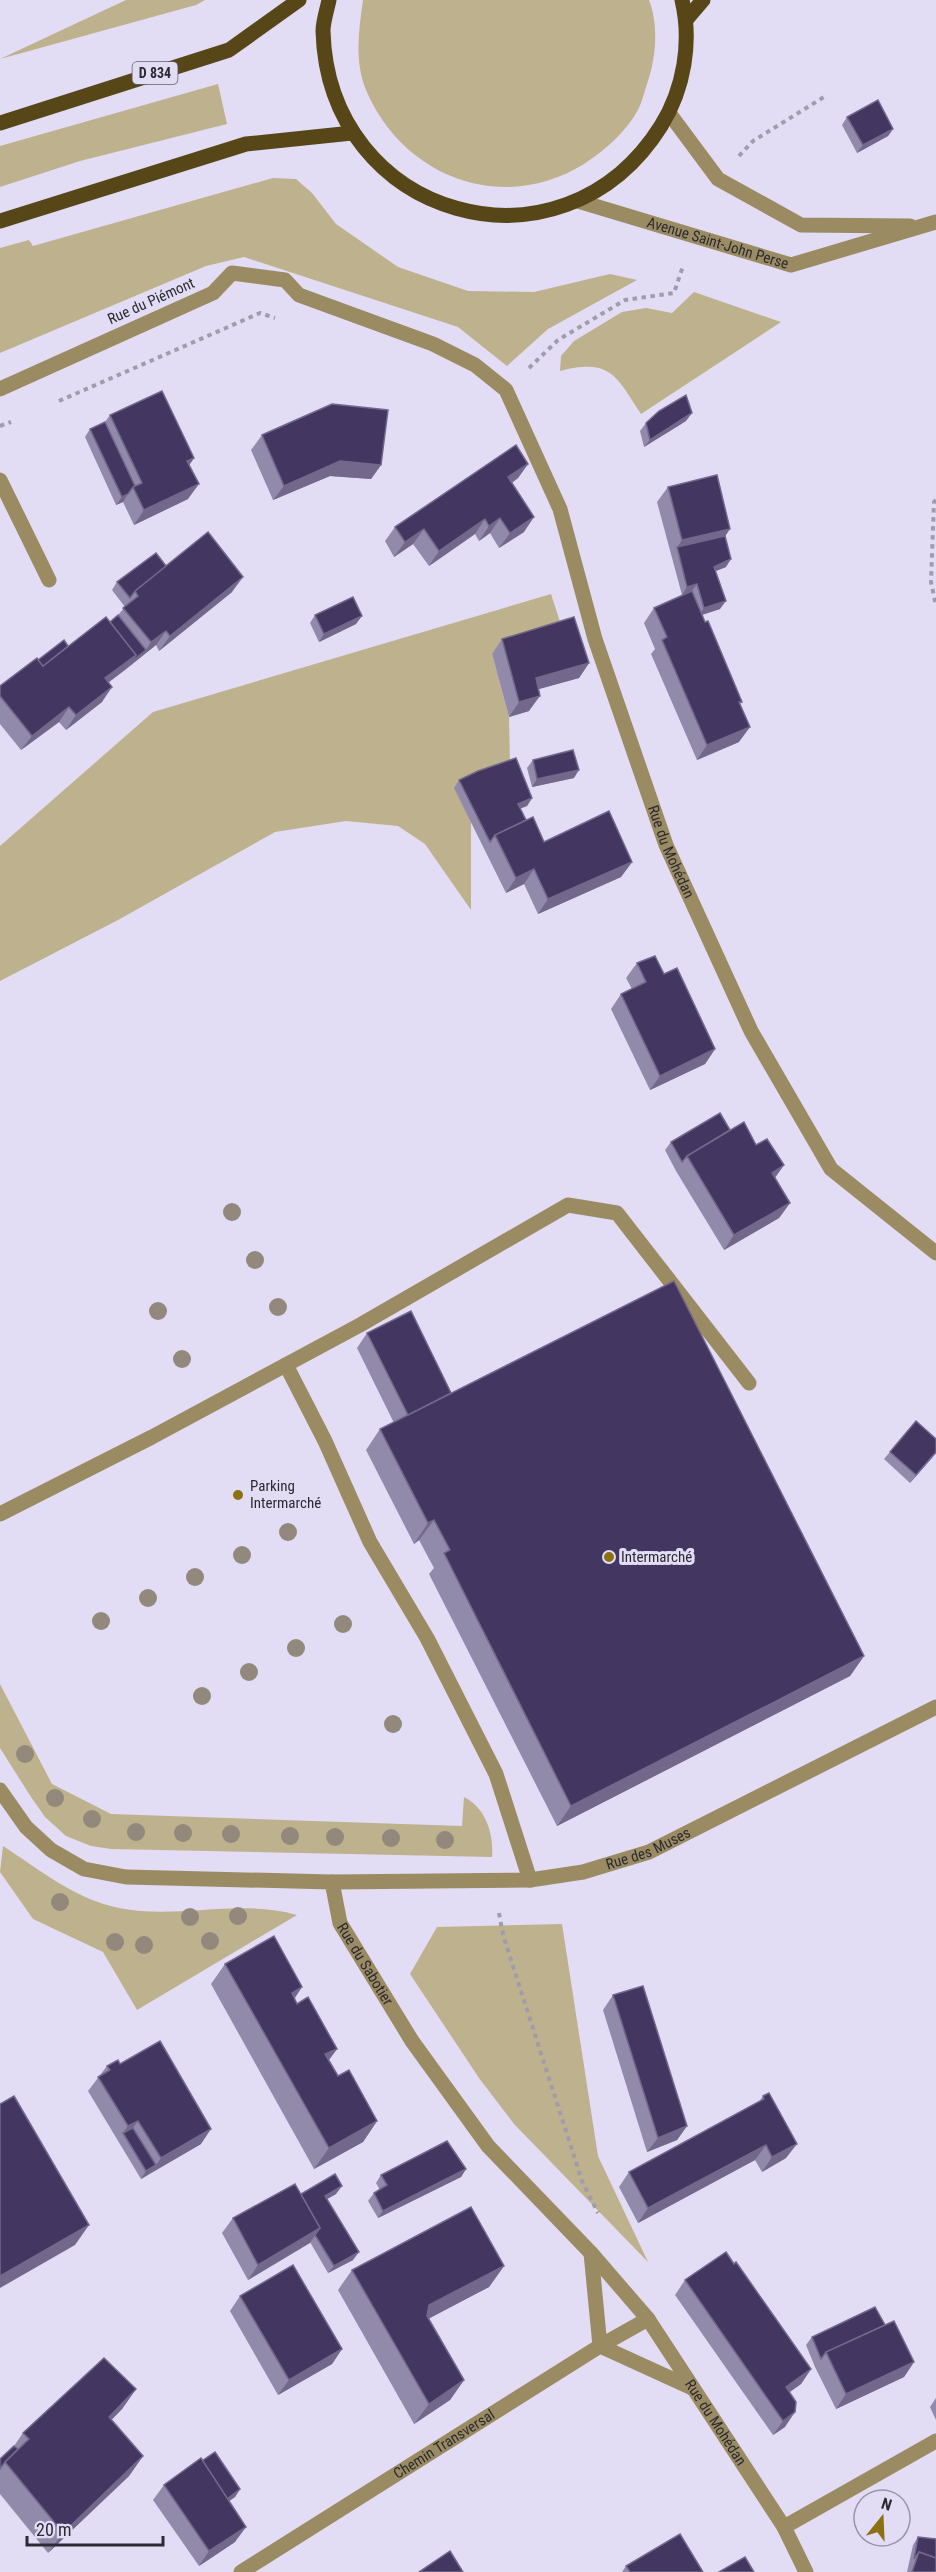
<svg xmlns="http://www.w3.org/2000/svg" width="936" height="2572" viewBox="0 0 936 2572" font-family="'Roboto Condensed',sans-serif">
<style>
.green{fill:#beb18d}
.lines{fill:none;stroke-linecap:round;stroke-linejoin:round}
.path{stroke:#a09cae;stroke-width:4;stroke-dasharray:4.5 4.5;stroke-linecap:butt}
.minor{stroke:#9b8b63;stroke-width:15}
.major{stroke:#574718;stroke-width:15}
.tree{fill:#92887c}
.wall{fill:#928aaa}
.shaded-wall{fill:#73688c}
.building{fill:#433660;stroke:#73688c;stroke-width:1.5}
.poi-dot{fill:#8d7012;stroke:#e2ddf4;stroke-width:2}
.labels{text-anchor:middle;stroke-width:6;stroke-linejoin:round;paint-order:stroke}
.shield{fill:#e2ddf4;stroke:#63606c;stroke-width:1.5}
.shield-label{font-size:14px;font-weight:bold;fill:#2c2a32}
.street-label{font-size:15px;fill:#2c2a32;stroke:#e2ddf4}
.poi-label{font-size:15px;fill:#2c2a32;stroke:#e2ddf4;text-anchor:start}
</style>
<rect width="100%" height="100%" fill="#e2ddf4"/>
<g class="green">
<polygon points="126,0 205,0 196,5 0,59"/>
<path d="M 363,0 L 649,0 C 659,26 656,58 647,84 C 644,93 642,102 638,110 C 626,132 604,151 584,164 C 502,215 403,177 366,90 C 354,61 359,29 363,0 Z"/>
<polygon points="218,84 227,124 80,161 0,187 0,146"/>
<polygon points="273,178 296,179 312,193 336,224 398,267 468,291 534,292 610,274 637,280 548,329 507,366 458,327 244,257 206,266 0,353 0,248 29,240 33,246"/>
<path d="M 694,292 L 781,322 L 641,414 C 616,376 611,358 560,371 L 561,356 L 574,341 L 622,312 L 646,308 L 672,313 Z"/>
<polygon points="551,594 563,631 492,654 509,717 510,766 471,821 471,910 425,844 398,826 346,821 275,832 118,920 0,981 0,846 153,712"/>
<path d="M 0,1684 L 52,1784 L 111,1814 L 462,1826 L 464,1797 C 486,1808 494,1834 492,1857 L 111,1849 L 91,1846 L 66,1836 L 45,1817 L 31,1797 L 0,1748 Z"/>
<path d="M 3,1846 C 40,1870 75,1899 119,1908 C 178,1920 239,1898 297,1915 L 137,2010 L 103,1952 L 33,1919 L 0,1872 Z"/>
<polygon points="562,1924 598,2156 648,2262 514,2124 479,2078 410,1974 437,1927"/>
</g>
<g class="lines">
<g class="path">
<polyline points="739,156 753,141 824,97"/>
<polyline points="529,368 558,340 625,300 674,293 683,266"/>
<polyline points="59,401 260,313 275,318"/>
<polyline points="0,426 11,422"/>
<polyline points="936,500 934,502 931,582 936,606"/>
<polyline points="499,1913 503,1935 582,2181 598,2213"/>
</g>
<g class="minor">
<polyline points="669,113 718,179 801,225 910,226"/>
<path id="s1" d="M 578,201 L 791,265 L 936,222"/>
<path id="s2" d="M 0,389 L 213,293 L 232,273 L 285,280 L 299,295 L 433,344 L 475,365 L 506,390 L 560,509 L 595,639 L 666,845 L 751,1031 L 831,1169 L 936,1253"/>
<polyline points="0,480 49,580"/>
<polyline points="286,1365 325,1441 370,1542 427,1638 496,1774 530,1880"/>
<polyline points="0,1514 152,1437 360,1325 568,1205 617,1213 749,1383"/>
<path id="s3" d="M 0,1790 L 26,1827 L 51,1850 L 84,1869 L 126,1877 L 332,1882 L 340,1923 L 412,2041 L 488,2146 L 591,2253 L 648,2319 L 784,2527 L 806,2572"/>
<path id="s4" d="M 332,1882 L 530,1880 L 583,1872 L 649,1852 L 936,1707"/>
<polyline points="591,2253 600,2346 692,2388"/>
<polyline points="784,2527 936,2441"/>
<path id="s5" d="M 241,2572 L 600,2346 L 648,2319"/>
</g>
<g class="major">
<path d="M 329,0 C 327,10 323,21 323,31 C 328,218 561,285 661,126 C 684,89 692,42 682,0"/>
<polyline points="686,20 703,0"/>
<polyline points="0,123 229,50 299,0"/>
<polyline points="0,221 246,144 352,133"/>
</g>
</g>
<g class="tree">
<circle cx="232" cy="1212" r="9"/>
<circle cx="255" cy="1260" r="9"/>
<circle cx="278" cy="1307" r="9"/>
<circle cx="158" cy="1311" r="9"/>
<circle cx="182" cy="1359" r="9"/>
<circle cx="288" cy="1532" r="9"/>
<circle cx="242" cy="1555" r="9"/>
<circle cx="195" cy="1577" r="9"/>
<circle cx="148" cy="1598" r="9"/>
<circle cx="101" cy="1621" r="9"/>
<circle cx="343" cy="1624" r="9"/>
<circle cx="296" cy="1648" r="9"/>
<circle cx="249" cy="1672" r="9"/>
<circle cx="202" cy="1696" r="9"/>
<circle cx="393" cy="1724" r="9"/>
<circle cx="25" cy="1754" r="9"/>
<circle cx="55" cy="1798" r="9"/>
<circle cx="92" cy="1819" r="9"/>
<circle cx="136" cy="1832" r="9"/>
<circle cx="183" cy="1833" r="9"/>
<circle cx="231" cy="1834" r="9"/>
<circle cx="290" cy="1836" r="9"/>
<circle cx="335" cy="1837" r="9"/>
<circle cx="391" cy="1838" r="9"/>
<circle cx="445" cy="1840" r="9"/>
<circle cx="60" cy="1902" r="9"/>
<circle cx="238" cy="1916" r="9"/>
<circle cx="190" cy="1917" r="9"/>
<circle cx="210" cy="1941" r="9"/>
<circle cx="115" cy="1942" r="9"/>
<circle cx="144" cy="1945" r="9"/>
</g>
<g class="wall">
<polygon points="847,117 893,129 888,136 857,153 842,125"/>
<polygon points="110,415 194,458 189,465 188,499 134,525 123,502 116,505 85,437 90,429 105,422"/>
<polygon points="686,421 644,447 640,431 646,423"/>
<polygon points="262,435 381,465 371,479 330,476 273,500 251,450"/>
<polygon points="528,464 518,478 512,483 524,532 499,548 490,533 479,541 475,534 429,566 413,544 394,557 385,541 395,527"/>
<polygon points="668,487 725,536 726,567 716,571 720,609 702,615 742,702 740,704 739,742 697,760 651,654 655,649 644,623 654,608 688,593 682,595 657,502"/>
<polygon points="166,566 232,592 159,651 156,645 108,683 102,702 66,730 59,722 21,750 0,724 0,686 38,660 68,646 110,622 118,615 125,607 112,590 117,582"/>
<polygon points="315,615 356,624 319,642 310,623"/>
<polygon points="502,639 589,663 579,678 538,689 529,711 509,717 492,654"/>
<polygon points="533,760 574,778 532,787 527,768"/>
<polygon points="459,780 532,798 527,806 520,808 526,820 544,842 632,862 621,877 538,914 524,884 506,893 454,788"/>
<polygon points="637,963 664,974 715,1049 705,1064 650,1090 611,1009 621,994 632,989 626,978"/>
<polygon points="730,1130 756,1145 784,1165 775,1178 790,1203 779,1218 724,1250 676,1171 665,1150 671,1142"/>
<polygon points="367,1333 451,1393 864,1656 850,1676 557,1826 429,1574 434,1568 419,1540 414,1544 366,1450 380,1429 394,1423 357,1348"/>
<polygon points="890,1452 936,1453 910,1483 884,1459"/>
<polygon points="225,1964 302,1987 294,1999 297,2004 337,2049 329,2060 338,2076 377,2121 363,2142 314,2169 211,1984"/>
<polygon points="613,1995 687,2126 677,2140 647,2152 603,2010"/>
<polygon points="120,2064 201,2144 141,2179 88,2091 107,2066"/>
<polygon points="763,2096 786,2158 762,2172 755,2160 638,2223 619,2187 629,2172 759,2102"/>
<polygon points="466,2169 461,2177 378,2218 368,2201 374,2193 380,2190 376,2183 381,2175"/>
<polygon points="301,2194 336,2194 327,2199 353,2260 328,2273 310,2242 248,2280 222,2233 233,2218"/>
<polygon points="734,2264 811,2369 801,2384 789,2392 785,2427 773,2435 675,2295 685,2280"/>
<polygon points="504,2266 489,2287 428,2318 464,2380 450,2400 414,2424 338,2290 352,2270"/>
<polygon points="240,2296 342,2349 332,2364 278,2395 230,2311"/>
<polygon points="812,2337 914,2362 904,2377 836,2409 815,2367 806,2345"/>
<polygon points="136,2389 122,2409 111,2420 143,2456 129,2476 48,2553 0,2494 0,2459 14,2446 23,2433"/>
<polygon points="936,2398 936,2420 930,2407"/>
<polygon points="202,2461 240,2489 235,2497 229,2501 235,2542 199,2566 153,2500 164,2485"/>
<polygon points="918,2537 936,2572 907,2572 913,2545"/>
<polygon points="626,2566 703,2572 622,2572"/>
</g>
<g class="shaded-wall">
<polygon points="893,129 888,136 857,153 863,145"/>
<polygon points="692,413 686,421 644,447 650,440"/>
<polygon points="194,458 184,473 187,461"/>
<polygon points="340,461 381,465 371,479 330,476 273,500 284,486"/>
<polygon points="528,464 518,478 498,492 508,477"/>
<polygon points="199,484 188,499 134,525 144,510"/>
<polygon points="128,494 123,502 116,505 122,497"/>
<polygon points="534,517 524,532 499,548 510,533"/>
<polygon points="500,518 490,533 479,541 489,526"/>
<polygon points="485,519 475,534 429,566 439,551"/>
<polygon points="424,529 413,544 394,557 405,542"/>
<polygon points="730,529 720,544 677,547 672,555 682,540"/>
<polygon points="731,559 726,567 708,574 714,567"/>
<polygon points="243,577 232,592 159,651 170,636"/>
<polygon points="697,584 691,592 682,595 687,587"/>
<polygon points="726,601 720,609 698,616 704,608"/>
<polygon points="362,616 356,624 319,642 324,634"/>
<polygon points="166,631 156,645 125,670 131,662 146,650 151,642"/>
<polygon points="136,655 125,670 94,693 105,678"/>
<polygon points="589,663 579,678 525,693 536,678"/>
<polygon points="112,687 102,702 66,730 76,715"/>
<polygon points="540,696 529,711 509,717 519,702"/>
<polygon points="69,707 59,722 21,750 32,736"/>
<polygon points="750,727 739,742 697,760 707,745"/>
<polygon points="579,770 574,778 532,787 537,779"/>
<polygon points="532,798 527,806 512,812 518,804"/>
<polygon points="632,862 621,877 538,914 548,899"/>
<polygon points="534,869 524,884 506,893 516,878"/>
<polygon points="715,1049 705,1064 650,1090 660,1076"/>
<polygon points="784,1165 773,1180 772,1173"/>
<polygon points="790,1203 779,1218 724,1250 734,1235"/>
<polygon points="936,1452 936,1453 910,1483 916,1475"/>
<polygon points="434,1520 419,1540 414,1544 428,1523"/>
<polygon points="864,1656 850,1676 557,1826 571,1806"/>
<polygon points="302,1987 288,2008 292,1993"/>
<polygon points="337,2049 322,2069 325,2054"/>
<polygon points="138,2121 127,2135 123,2133 128,2126"/>
<polygon points="377,2121 363,2142 314,2169 329,2148"/>
<polygon points="687,2126 677,2140 647,2152 658,2138"/>
<polygon points="211,2129 201,2144 151,2173 161,2158"/>
<polygon points="797,2144 786,2158 762,2172 772,2157"/>
<polygon points="766,2145 755,2160 638,2223 648,2208"/>
<polygon points="156,2165 151,2173 141,2179 146,2171"/>
<polygon points="466,2169 461,2177 378,2218 383,2211"/>
<polygon points="342,2186 336,2194 320,2203 325,2196"/>
<polygon points="89,2225 75,2245 0,2288 0,2276"/>
<polygon points="320,2228 310,2243 248,2280 258,2265"/>
<polygon points="359,2252 353,2260 328,2273 334,2266"/>
<polygon points="504,2266 489,2287 415,2326 429,2305"/>
<polygon points="342,2349 332,2364 278,2395 289,2380"/>
<polygon points="914,2362 904,2377 836,2409 846,2394"/>
<polygon points="811,2369 801,2384 776,2402 786,2387"/>
<polygon points="464,2380 450,2400 414,2424 429,2404"/>
<polygon points="136,2389 122,2409 94,2438 109,2417"/>
<polygon points="795,2412 785,2427 773,2435 783,2421"/>
<polygon points="143,2456 129,2476 48,2553 63,2533"/>
<polygon points="240,2489 235,2497 215,2511 221,2503"/>
<polygon points="246,2527 235,2542 199,2566 209,2551"/>
</g>
<g class="building">
<polygon points="878,100 893,129 863,145 847,117"/>
<polygon points="162,391 194,458 187,461 199,484 144,510 133,487 142,483 110,415"/>
<polygon points="686,395 692,413 650,440 646,423 659,411"/>
<polygon points="332,404 388,410 381,465 340,461 284,486 262,435"/>
<polygon points="105,422 135,486 133,487 128,494 122,497 90,429"/>
<polygon points="516,445 528,464 508,477 534,517 510,533 500,518 489,526 485,519 439,551 424,529 405,542 395,527"/>
<polygon points="717,475 730,529 682,540 668,487"/>
<polygon points="208,532 243,577 170,636 166,631 151,642 123,608 138,596 135,591"/>
<polygon points="725,536 731,559 714,567 726,601 704,608 697,584 687,587 677,547"/>
<polygon points="156,553 166,566 135,591 130,598 117,582"/>
<polygon points="692,591 705,622 708,621 742,702 739,702 750,727 707,745 662,640 667,637 654,608"/>
<polygon points="353,597 362,616 324,634 315,615"/>
<polygon points="118,615 146,650 131,662 136,655 110,622"/>
<polygon points="106,617 136,655 105,678 112,687 76,715 69,707 32,736 0,696 0,686 37,658 43,666"/>
<polygon points="574,617 589,663 536,678 540,696 519,702 502,639"/>
<polygon points="64,640 68,646 43,666 38,660"/>
<polygon points="573,750 579,770 537,779 533,760"/>
<polygon points="516,758 532,798 518,804 526,820 495,835 490,842 459,780 478,771"/>
<polygon points="609,811 632,862 548,899 534,869 516,878 495,835 533,817 544,842"/>
<polygon points="655,956 664,974 677,968 715,1049 660,1076 621,994 646,982 637,963"/>
<polygon points="720,1113 730,1130 687,1156 682,1162 671,1142"/>
<polygon points="744,1122 756,1145 767,1139 784,1165 772,1173 790,1203 734,1235 687,1156"/>
<polygon points="674,1281 864,1656 571,1806 444,1553 450,1550 434,1520 428,1523 380,1429"/>
<polygon points="411,1311 451,1393 408,1415 367,1333"/>
<polygon points="916,1421 936,1439 936,1452 916,1475 890,1452"/>
<polygon points="274,1936 302,1987 292,1993 297,2004 308,1997 337,2049 325,2054 338,2076 349,2070 377,2121 329,2148 225,1964"/>
<polygon points="643,1986 687,2126 658,2138 613,1995"/>
<polygon points="160,2041 211,2129 161,2158 138,2121 128,2126 98,2077 110,2070 107,2066 118,2060 120,2064"/>
<polygon points="769,2093 797,2144 772,2157 766,2145 648,2208 629,2172 764,2099 763,2096"/>
<polygon points="14,2096 89,2225 0,2276 0,2104"/>
<polygon points="133,2128 156,2165 146,2171 123,2133"/>
<polygon points="447,2141 466,2169 383,2211 374,2193 387,2185 381,2175"/>
<polygon points="335,2174 342,2186 325,2196 359,2252 334,2266 315,2235 320,2228 301,2194"/>
<polygon points="295,2184 320,2228 258,2265 233,2218"/>
<polygon points="471,2207 504,2266 429,2305 427,2316 464,2380 429,2404 352,2270"/>
<polygon points="726,2252 734,2264 736,2262 811,2369 786,2387 796,2402 795,2412 783,2421 685,2280"/>
<polygon points="293,2265 342,2349 289,2380 240,2296"/>
<polygon points="875,2307 885,2325 826,2352 821,2359 812,2337"/>
<polygon points="894,2321 914,2362 846,2394 826,2352"/>
<polygon points="104,2358 136,2389 109,2417 143,2456 63,2533 5,2462 29,2439 23,2433"/>
<polygon points="14,2446 18,2449 5,2462 0,2469 0,2459"/>
<polygon points="215,2452 240,2489 227,2499 202,2461"/>
<polygon points="201,2458 246,2527 209,2551 164,2485"/>
<polygon points="680,2534 703,2572 630,2572 626,2566"/>
<polygon points="918,2537 936,2539 936,2558 919,2552 914,2559"/>
<polygon points="450,2551 463,2572 419,2572"/>
<polygon points="919,2552 936,2558 936,2572 912,2572"/>
<polygon points="745,2557 754,2572 719,2572"/>
</g>
<g class="poi-dot">
<circle cx="238" cy="1495" r="6"/>
<circle cx="609" cy="1557" r="6"/>
</g>
<g class="labels">
<rect class="shield" x="132.5" y="62" width="45" height="22" rx="4.5"/>
<g class="shield-label">
<text x="155" y="78">D 834</text>
</g>
<g class="street-label">
<text dy="5" stroke="none"><textPath href="#s1" startOffset="146">Avenue Saint-John Perse</textPath></text>
<text transform="translate(151 301) rotate(-24)" y="5">Rue du Piémont</text>
<text dy="5" stroke="none"><textPath href="#s2" startOffset="1056">Rue du Mohédan</textPath></text>
<text dy="5" stroke="none"><textPath href="#s4" startOffset="321">Rue des Muses</textPath></text>
<text dy="5" stroke="none"><textPath href="#s3" startOffset="456">Rue du Sabotier</textPath></text>
<text dy="5" stroke="none"><textPath href="#s3" startOffset="1035">Rue du Mohédan</textPath></text>
<text dy="5" stroke="none"><textPath href="#s5" startOffset="240">Chemin Transversal</textPath></text>
</g>
<g class="poi-label">
<text x="250" y="1491">Parking<tspan x="250" dy="17">Intermarché</tspan></text>
<text x="621" y="1562">Intermarché</text>
</g>
</g>
<g transform="translate(882 2518) rotate(18)"><circle r="28" fill="#e2ddf4" stroke="#9995a6" stroke-width="1.5"/>
<path d="M0-4.5L10 22L0 15L-10 22Z" fill="#8d7012"/>
<text y="-9" font-size="16" font-weight="bold" text-anchor="middle" fill="#2c2a32">N</text>
</g>
<path d="M27 2536v9h136v-9" fill="none" stroke="#2c2a32" stroke-width="3"/>
<text x="36" y="2536" font-size="18" fill="#2c2a32" stroke="#e2ddf4" stroke-width="4.5" paint-order="stroke">20 m</text>
</svg>
